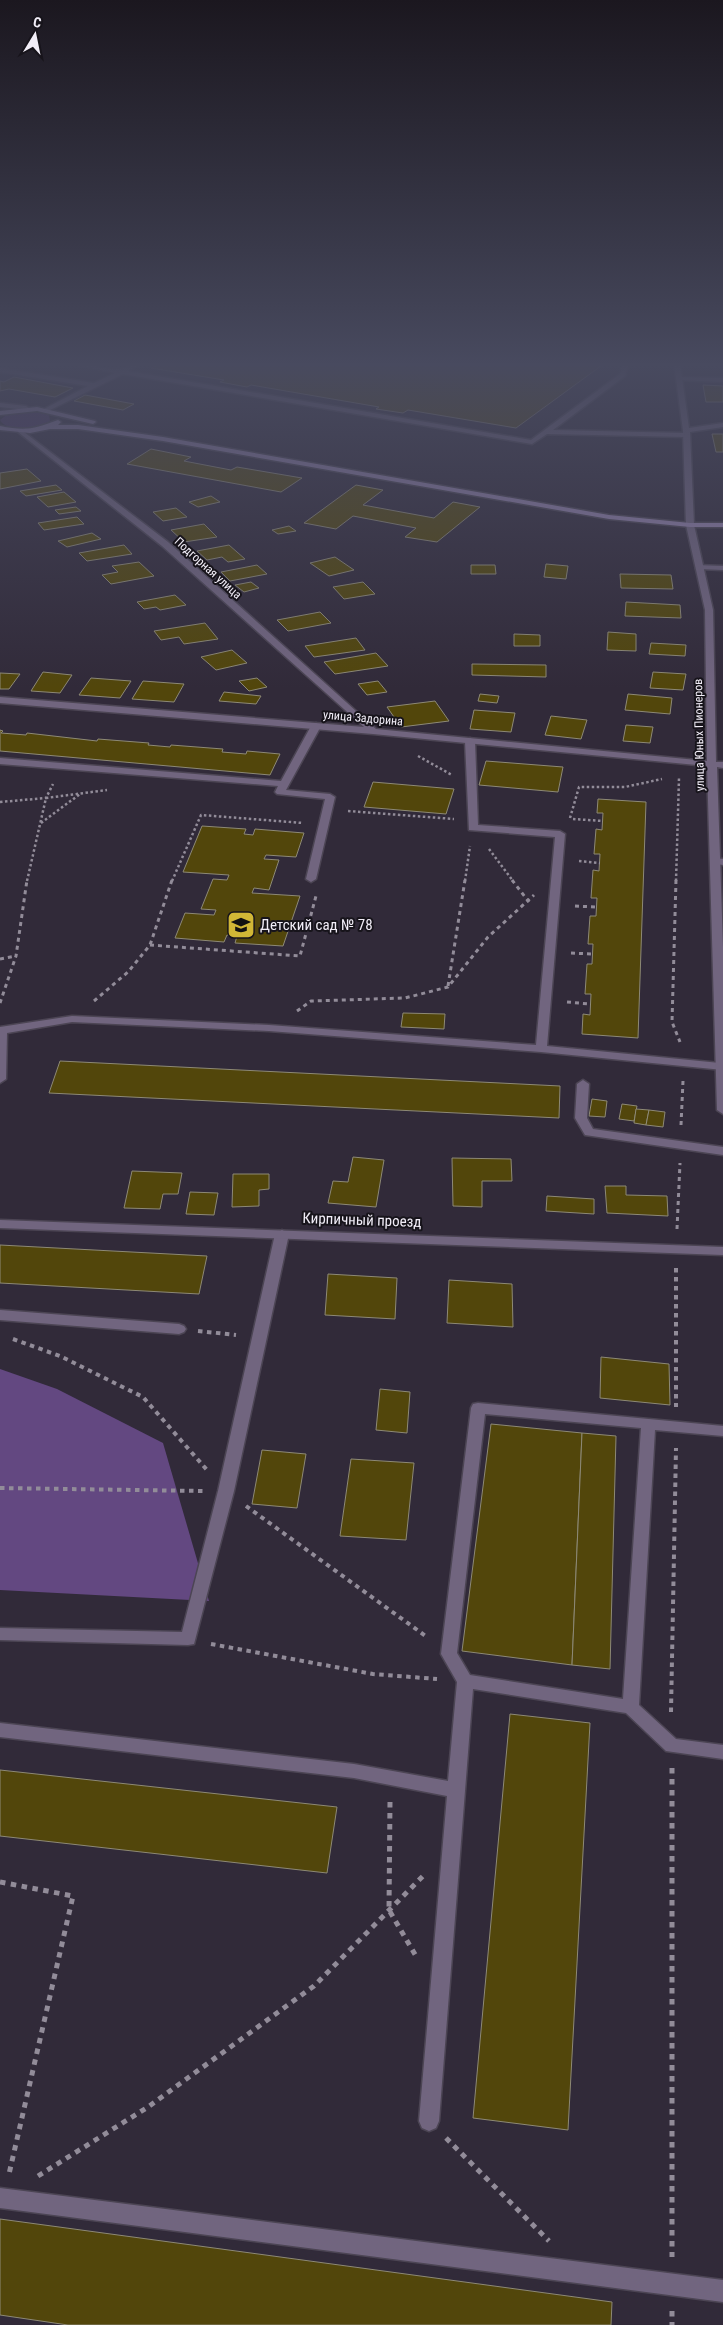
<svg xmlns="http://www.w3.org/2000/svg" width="723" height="2325" viewBox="0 0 723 2325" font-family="'Roboto Condensed',sans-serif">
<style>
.green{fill:#4a3363}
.forest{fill:#634881}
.building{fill:#52460b;stroke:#8d8976}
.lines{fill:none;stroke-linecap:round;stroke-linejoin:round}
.lane-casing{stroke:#4c4554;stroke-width:3}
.street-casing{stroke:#4c4554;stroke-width:3}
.secondary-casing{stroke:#4c4554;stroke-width:3}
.path-far3{stroke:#928c99;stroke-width:2.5;stroke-dasharray:2.5 2.5;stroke-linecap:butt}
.path-far2{stroke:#928c99;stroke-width:3;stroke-dasharray:4 4;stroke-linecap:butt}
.path-far1{stroke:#928c99;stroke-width:4;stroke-dasharray:4.5 4.5;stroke-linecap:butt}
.path{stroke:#928c99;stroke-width:5;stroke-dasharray:5.5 5.5;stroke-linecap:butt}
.lane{fill:#71657f;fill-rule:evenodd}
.street{fill:#71657f;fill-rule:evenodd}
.secondary{fill:#9684ae;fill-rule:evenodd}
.labels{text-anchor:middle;stroke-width:4;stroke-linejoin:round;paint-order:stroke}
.far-street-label{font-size:12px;fill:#f2eef8;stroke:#17141b}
.poi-label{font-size:15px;fill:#f2eef8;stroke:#17141b;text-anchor:start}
.street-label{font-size:15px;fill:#f2eef8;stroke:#17141b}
</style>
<rect width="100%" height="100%" fill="#312a39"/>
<path class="green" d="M 30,411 L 49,415 L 50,421 C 39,429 8,434 0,420 L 9,413 Z"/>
<polygon class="forest" points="0,1369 57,1389 163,1443 209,1601 0,1590"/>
<g class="building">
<polygon points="161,363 605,363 516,428 408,410 403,413 376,409 379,407 251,385 247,387 220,382 224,380 151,368"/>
<polygon points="14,377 73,388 55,397 9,389 0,391 0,381 4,382"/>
<polygon points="703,385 723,386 723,402 706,402"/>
<polygon points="85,395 134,404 123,410 74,401"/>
<polygon points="712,434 723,434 723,452 716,452"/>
<polygon points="151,449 191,457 184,461 231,470 237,467 302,478 281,492 127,464"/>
<polygon points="27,469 41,481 0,489 0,473"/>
<polygon points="56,485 62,490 26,496 20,491"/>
<polygon points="356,485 383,490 363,505 434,518 453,502 480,507 437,542 405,537 416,528 353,516 336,529 304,523"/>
<polygon points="64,492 76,502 48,507 37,497"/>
<polygon points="211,496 220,502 198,507 189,502"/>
<polygon points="76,507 81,511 59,514 55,510"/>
<polygon points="176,508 187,517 163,521 153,512"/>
<polygon points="77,517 84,524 44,530 38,523"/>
<polygon points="204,524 217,537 184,542 171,530"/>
<polygon points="289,526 296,531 278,534 272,530"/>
<polygon points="92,533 101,539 67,547 58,541"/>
<polygon points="124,545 132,554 87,561 79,553"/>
<polygon points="229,545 245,559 228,562 222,557 207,560 197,551"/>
<polygon points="335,557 354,570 329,576 310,563"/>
<polygon points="139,562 154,576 111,584 102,575 118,572 112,566"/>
<polygon points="546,564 568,566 566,579 544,577"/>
<polygon points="257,565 267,574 230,581 221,572"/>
<polygon points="471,565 495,565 496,574 471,574"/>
<polygon points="620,574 671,575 673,589 621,588"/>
<polygon points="251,582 259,588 244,592 235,585"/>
<polygon points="363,582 375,594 344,599 333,587"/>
<polygon points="175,595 186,605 160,610 156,607 144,609 137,602"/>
<polygon points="626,602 680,605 681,618 625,616"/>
<polygon points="320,612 331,623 288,631 277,620"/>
<polygon points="205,623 218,639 184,644 179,637 161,640 154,631"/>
<polygon points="608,632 636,634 636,651 607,650"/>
<polygon points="514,634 540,635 540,646 514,646"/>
<polygon points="356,638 365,650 314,657 305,646"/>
<polygon points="651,643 686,645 685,656 649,654"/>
<polygon points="232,650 247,663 216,670 201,657"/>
<polygon points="376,653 388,666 335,674 324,662"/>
<polygon points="472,664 546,665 546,677 472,675"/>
<polygon points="43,672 72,675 60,693 31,691"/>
<polygon points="653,672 686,674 683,690 650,688"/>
<polygon points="0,673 20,674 9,689 0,689"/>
<polygon points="91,678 131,681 120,698 79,695"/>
<polygon points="257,678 267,687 249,691 239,681"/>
<polygon points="143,681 184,684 174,702 132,699"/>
<polygon points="378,681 387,692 367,695 358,684"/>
<polygon points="224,692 261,696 256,704 219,701"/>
<polygon points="480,694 499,696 497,703 478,701"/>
<polygon points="628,694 672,698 670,714 625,710"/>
<polygon points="435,701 449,721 401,727 387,707"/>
<polygon points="474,710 515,713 511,732 470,729"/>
<polygon points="551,716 587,720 581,739 545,735"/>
<polygon points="626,725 653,727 650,743 623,741"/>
<polygon points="0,730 3,731 1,733 26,735 27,733 97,741 98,739 149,743 148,745 170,747 171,745 223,749 222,752 246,754 247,751 280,754 270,775 0,751"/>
<polygon points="486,761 563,767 558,792 479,785"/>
<polygon points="373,782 454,789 446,814 364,807"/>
<polygon points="598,799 646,802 638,1038 582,1034 583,1014 590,1015 591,994 585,994 587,964 592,964 593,944 588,944 590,916 596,916 597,898 591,898 593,870 599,871 600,854 594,854 596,829 602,830 603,813 597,813"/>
<polygon points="202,826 246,829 244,834 253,835 255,829 304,833 296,857 266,855 264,859 279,860 269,890 254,888 252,893 300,896 283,946 235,943 237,936 227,935 224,942 175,938 185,913 214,915 216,910 201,909 213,879 227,880 229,875 183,872"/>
<polygon points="403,1013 445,1014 444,1029 401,1027"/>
<polygon points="60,1061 560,1086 559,1118 49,1093"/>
<polygon points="592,1099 607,1101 605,1117 589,1116"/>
<polygon points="622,1104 637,1106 634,1121 619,1119"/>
<polygon points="636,1109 649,1110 646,1125 634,1123"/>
<polygon points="649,1110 665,1112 663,1127 646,1125"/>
<polygon points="353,1157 384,1160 376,1207 328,1203 333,1181 348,1182"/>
<polygon points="452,1158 511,1159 512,1181 482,1181 482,1207 453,1206"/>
<polygon points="132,1171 182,1173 178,1194 163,1194 160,1209 124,1208"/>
<polygon points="233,1174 269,1174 269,1189 259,1190 259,1206 232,1207"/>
<polygon points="605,1186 626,1186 626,1195 667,1196 668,1216 607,1213"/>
<polygon points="190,1192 218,1193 214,1215 186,1214"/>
<polygon points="547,1196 594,1199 594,1214 546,1211"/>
<polygon points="0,1245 207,1256 199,1294 0,1283"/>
<polygon points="328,1274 397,1278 395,1319 325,1315"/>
<polygon points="449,1280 512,1284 513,1327 447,1323"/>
<polygon points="601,1357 669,1364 670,1405 600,1398"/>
<polygon points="380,1389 410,1392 407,1433 376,1430"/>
<polygon points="491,1424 582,1433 572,1665 462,1651"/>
<polygon points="582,1433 616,1436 610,1669 572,1665"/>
<polygon points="262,1450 306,1454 297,1508 252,1504"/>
<polygon points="351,1459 414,1463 406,1540 340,1536"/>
<polygon points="510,1714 590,1723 568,2130 473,2118"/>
<polygon points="0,1770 337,1807 327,1873 0,1836"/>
<polygon points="0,2219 612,2302 611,2325 68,2325 0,2315"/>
</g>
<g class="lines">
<defs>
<g id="lane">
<path d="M 68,363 C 85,362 102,370 119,369 C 127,369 133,363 142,363 L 128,371 L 531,440 L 620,374 L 623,363 L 629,363 L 625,376 L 553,430 L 686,433 L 689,435 L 686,437 L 547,434 L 532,444 L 123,374 L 46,412 L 44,411 L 44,409 L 88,386 L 0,372 L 0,368 L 94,383 L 115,373 Z"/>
<polygon points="679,377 723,378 723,382 677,380"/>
<polygon points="696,565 723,566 723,570 699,569 696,569"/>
<polygon points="316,723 321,726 286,790 330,794 335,797 316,879 311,882 306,879 325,799 277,794 275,792 278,786 0,764 0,758 281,781 311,726"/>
<polygon points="470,738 475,741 478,825 560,831 565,834 547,1046 720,1063 723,1064 723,1070 541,1052 269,1031 72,1022 7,1033 6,1079 0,1083 0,1027 72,1016 269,1025 536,1045 555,837 469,830 465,741"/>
<polygon points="715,858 723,859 723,865 711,863 711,859"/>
<polygon points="583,1080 589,1084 587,1118 593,1129 723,1147 723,1155 585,1135 575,1118 577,1084"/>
<polygon points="282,1230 289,1234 234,1491 194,1644 188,1645 0,1640 0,1628 182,1632 218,1491 275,1234"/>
<polygon points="0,1310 179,1324 184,1326 186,1329 184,1332 179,1334 0,1320"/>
<path d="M 478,1403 L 723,1426 L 723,1436 L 655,1430 L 639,1705 L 676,1739 L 723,1745 L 723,1759 L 666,1751 L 626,1713 L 473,1689 L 439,2121 L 436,2128 L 429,2131 L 422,2128 L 419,2121 L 447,1796 L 354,1778 L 0,1737 L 0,1723 L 354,1764 L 448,1781 L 457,1682 L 441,1654 L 471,1408 L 473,1404 ZM 485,1414 L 641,1428 L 623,1699 L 470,1675 L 457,1653 Z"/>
<polygon points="0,2188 723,2280 723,2302 0,2208"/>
</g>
<g id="street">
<polygon points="674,363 680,363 689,428 723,423 723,427 690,432 694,525 713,610 716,762 723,762 723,768 717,767 723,947 723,1114 717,1110 707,766 373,734 0,703 0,697 364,727 162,546 18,432 18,430 20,429 168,542 376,729 707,761 705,610 686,525 683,431"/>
<polygon points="0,403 26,406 29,408 26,410 0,407"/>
<polygon points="0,1220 723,1247 723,1255 0,1228"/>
</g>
<g id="secondary">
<polygon points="37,407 95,421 96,422 93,424 37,411 0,415 0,411"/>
<path d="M 58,420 L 61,422 L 58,425 L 78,425 L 163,437 L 609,515 L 690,523 L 723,523 L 723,527 L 690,527 L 609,519 L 163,441 L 78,429 L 50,429 L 30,433 L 0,430 L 0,426 C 26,431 34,429 58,420 Z"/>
</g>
</defs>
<use href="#lane" class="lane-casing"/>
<use href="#street" class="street-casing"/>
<use href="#secondary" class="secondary-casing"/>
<g class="path-far3">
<polyline points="418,756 452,775"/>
<polyline points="0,802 46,798 53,784"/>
<polyline points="348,811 454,819"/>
<polyline points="570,818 579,787 625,787 662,779"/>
<polyline points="573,819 603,821"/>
<polyline points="41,823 80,794"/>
<polyline points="489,849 513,881"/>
<polyline points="579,861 600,863"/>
<polyline points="27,881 46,798 107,790"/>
<polyline points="172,881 201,815 303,823"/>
<polyline points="465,881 470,846"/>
<polyline points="676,881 679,778"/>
</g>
<g class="path-far2">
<polyline points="512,880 529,902"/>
<polyline points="676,880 672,1022 680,1042"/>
<polyline points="575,906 596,907"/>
<polyline points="150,945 300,956 316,896"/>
<polyline points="571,953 592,954"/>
<polyline points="0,959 16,956"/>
<polyline points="448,986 465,880"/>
<polyline points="94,1001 128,972 150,945 172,880"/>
<polyline points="567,1002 590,1004"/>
<polyline points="0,1003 16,956 27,880"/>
<polyline points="297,1011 311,1001 405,998 448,987 488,937 534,895"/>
<polyline points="681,1125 683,1081"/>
<polyline points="677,1229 680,1163"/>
</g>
<g class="path-far1">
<polyline points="676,1268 676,1407"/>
<polyline points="198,1331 236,1335"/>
<polyline points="13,1339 60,1356 143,1397 207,1470"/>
<polyline points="0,1488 203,1491"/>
<polyline points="246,1506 427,1637"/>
<polyline points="211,1644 373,1674 437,1679"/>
<polyline points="671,1712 676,1448"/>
</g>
<g class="path">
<polyline points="672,1768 672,2257"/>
<polyline points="390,1802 389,1910 416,1956"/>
<polyline points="0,1882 73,1896 9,2174"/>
<polyline points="446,2138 549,2241"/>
<polyline points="38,2176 148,2107 314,1986 424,1875"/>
<polyline points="672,2311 672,2325"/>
</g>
<use href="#lane" class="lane"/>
<use href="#street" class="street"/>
<use href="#secondary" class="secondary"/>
</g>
<linearGradient id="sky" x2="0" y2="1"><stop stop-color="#1b171f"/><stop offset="0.53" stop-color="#484a5f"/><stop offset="1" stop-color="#484a5f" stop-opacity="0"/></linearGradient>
<rect width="723" height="688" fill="url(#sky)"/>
<defs>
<symbol id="school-square" viewBox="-11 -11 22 22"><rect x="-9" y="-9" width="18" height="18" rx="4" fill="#d1b736" stroke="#17141b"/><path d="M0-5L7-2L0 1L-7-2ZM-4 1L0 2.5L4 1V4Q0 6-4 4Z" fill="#111"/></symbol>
</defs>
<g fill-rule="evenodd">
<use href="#school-square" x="225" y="909" width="32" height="32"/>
</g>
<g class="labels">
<g class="far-street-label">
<text transform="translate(208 568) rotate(42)" y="4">Подгорная улица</text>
<text transform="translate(363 718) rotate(5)" y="4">улица Задорина</text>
<text transform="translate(699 735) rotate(-91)" y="4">улица Юных Пионеров</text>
</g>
<g class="poi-label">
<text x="260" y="930">Детский сад № 78</text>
</g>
<g class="street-label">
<text transform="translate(362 1220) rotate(2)" y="5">Кирпичный проезд</text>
</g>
</g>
<g transform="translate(35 35) rotate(10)" stroke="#17141b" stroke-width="4" paint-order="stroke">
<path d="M0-4L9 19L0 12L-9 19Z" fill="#f2eef8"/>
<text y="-8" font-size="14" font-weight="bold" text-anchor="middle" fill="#f2eef8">С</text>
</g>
</svg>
